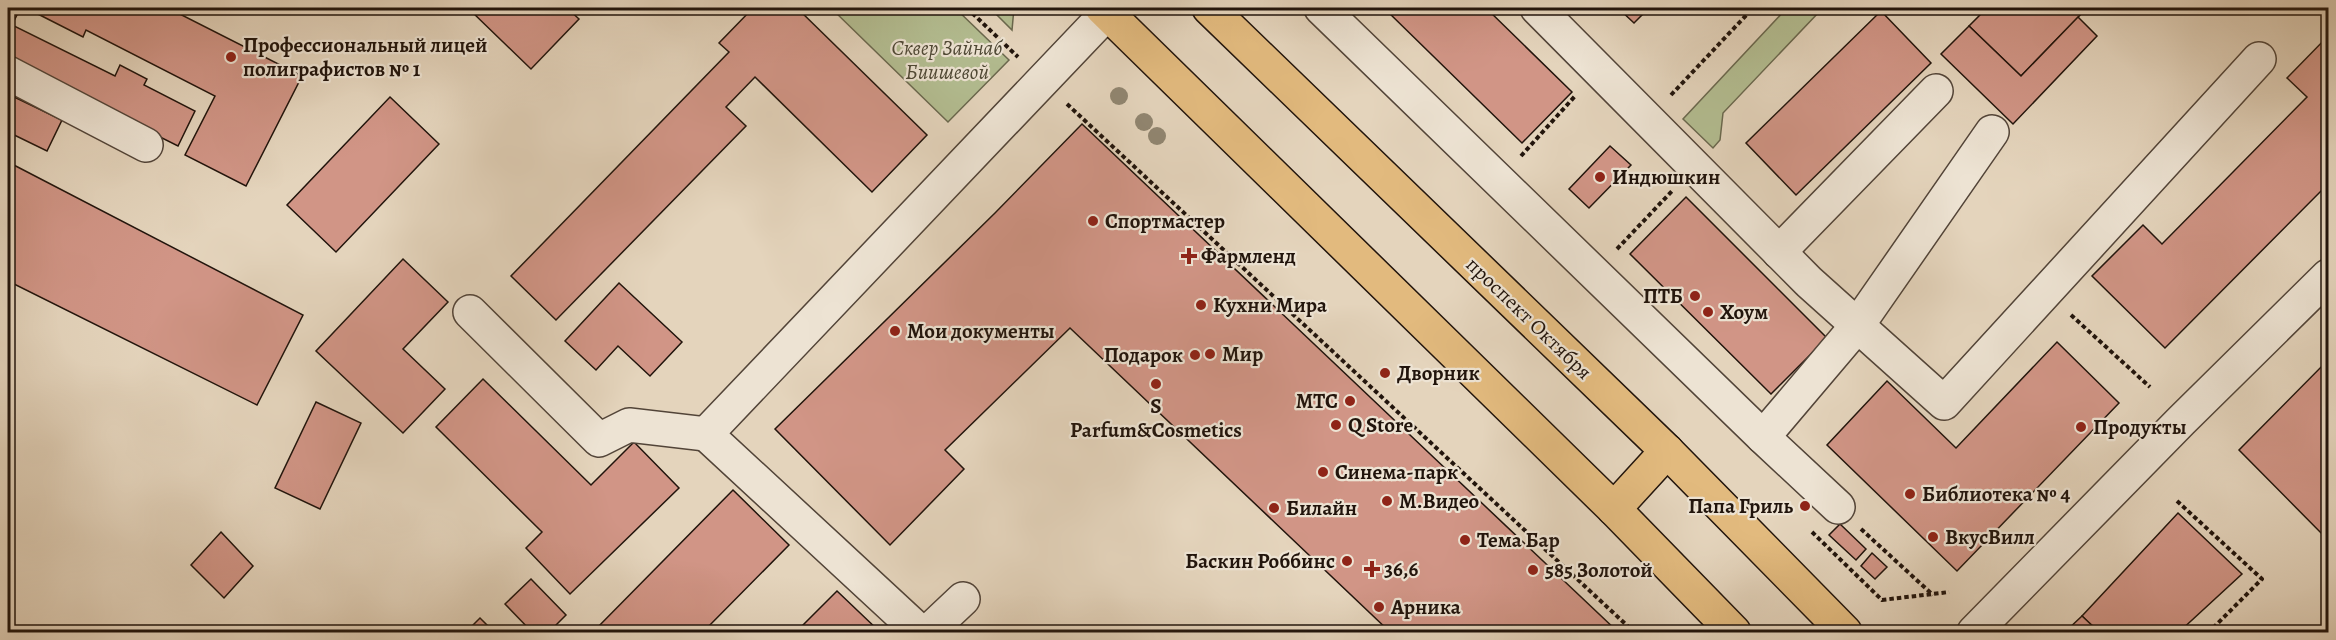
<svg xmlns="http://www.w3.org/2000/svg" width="2336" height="640" viewBox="0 0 2336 640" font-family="Alegreya,serif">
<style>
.green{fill:#b3bd91;stroke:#6a684e;stroke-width:1.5}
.building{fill:#d19586;stroke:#21140c;stroke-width:1.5}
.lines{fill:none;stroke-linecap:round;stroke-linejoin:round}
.minor-casing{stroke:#524438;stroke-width:36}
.major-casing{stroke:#21140c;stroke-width:36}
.path{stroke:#21140c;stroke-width:4;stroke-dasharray:4.5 3;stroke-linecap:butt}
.minor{stroke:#ede3d3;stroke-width:33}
.major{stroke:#e2ba7e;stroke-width:33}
.tree{fill:#918671}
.poi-dot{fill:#8f2418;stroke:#ede3d3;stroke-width:2}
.labels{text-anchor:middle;stroke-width:4.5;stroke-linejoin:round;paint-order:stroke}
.poi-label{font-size:21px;font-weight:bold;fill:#21140c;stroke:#ede3d3;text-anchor:start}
.park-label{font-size:21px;font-style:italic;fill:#4d4734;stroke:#ede3d3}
.street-label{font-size:21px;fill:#21140c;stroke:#ede3d3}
</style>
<rect width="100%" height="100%" fill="#e4d4bc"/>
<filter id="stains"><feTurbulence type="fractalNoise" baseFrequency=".00333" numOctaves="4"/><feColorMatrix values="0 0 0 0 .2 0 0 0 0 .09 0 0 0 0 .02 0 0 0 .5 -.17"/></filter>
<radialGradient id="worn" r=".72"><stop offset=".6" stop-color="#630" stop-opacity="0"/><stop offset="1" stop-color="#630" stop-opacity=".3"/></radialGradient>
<g class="green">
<polygon points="831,8 955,8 1009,60 948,122"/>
<polygon points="990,8 1014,8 1012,30"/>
<polygon points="1787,8 1814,8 1819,12 1723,113 1720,140 1713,148 1683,119"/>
</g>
<g class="building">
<polygon points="8,8 19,11 12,25 115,76 120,65 147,79 144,85 195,111 178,146 8,61"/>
<polygon points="33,8 168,8 302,76 246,186 185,155 215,96 86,30 83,37 32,11"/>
<polygon points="474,8 567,8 579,19 531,69 471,11"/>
<polygon points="753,8 797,8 927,135 872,192 755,77 726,107 746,126 556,320 511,276 729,52 719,43"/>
<polygon points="1388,8 1486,8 1572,92 1522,143 1386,10"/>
<polygon points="1618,8 1649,8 1634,23"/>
<polygon points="1987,8 2087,8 2021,76 1969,26"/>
<polygon points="1881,11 1931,63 1796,195 1746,143"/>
<polygon points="2078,17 2097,36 2013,124 1941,54 1969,26 2021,76"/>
<polygon points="2328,36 2328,184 2165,348 2092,276 2143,225 2162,244 2307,97 2287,78"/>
<polygon points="8,94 62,120 47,151 8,132"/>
<polygon points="390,97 439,144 336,252 287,205"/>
<polygon points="1082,124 1429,453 1618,632 1390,632 1070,328 945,450 964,469 890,545 775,429 995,213"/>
<polygon points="1610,146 1631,165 1589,208 1569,189"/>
<polygon points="8,162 303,315 257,405 8,281"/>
<polygon points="1686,197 1827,338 1771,394 1630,254"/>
<polygon points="403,259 448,302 403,349 445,389 403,433 316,351"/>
<polygon points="619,283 682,342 650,376 618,346 596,370 565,341"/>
<polygon points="2057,342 2119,403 1957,571 1827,445 1887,381 1956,448"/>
<polygon points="2328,360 2328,540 2239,450"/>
<polygon points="483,379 591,485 634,442 679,488 570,594 526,548 542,532 436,427"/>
<polygon points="316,402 361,423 320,509 275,488"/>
<polygon points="733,490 789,545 703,632 593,632"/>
<polygon points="2178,513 2242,574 2179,632 2099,632 2082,616"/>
<polygon points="1840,524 1866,549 1856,560 1829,535"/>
<polygon points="221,532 253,566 224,598 191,565"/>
<polygon points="1872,553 1887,567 1875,579 1861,566"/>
<polygon points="531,579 566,615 549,632 532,632 505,604"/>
<polygon points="837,591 880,632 796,632"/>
<polygon points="2082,616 2099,632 2065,632"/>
<polygon points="480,618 494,632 466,632"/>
</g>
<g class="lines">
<defs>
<g id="minor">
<polyline points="1321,8 1763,437 1838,507"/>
<polyline points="1537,8 1809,282 1944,403 2259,59"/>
<polyline points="8,73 146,145"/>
<polyline points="1779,252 1936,91"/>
<polyline points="470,312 599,440 629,425 706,434"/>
<polyline points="1763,437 1857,326 1992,132"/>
<polyline points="920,632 706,434 1107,13"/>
<polyline points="928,632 963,599"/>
<polyline points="1974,632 2181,421 2328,276"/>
</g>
<g id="major">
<polyline points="1102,8 1614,509 1734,632"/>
<polyline points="1209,8 1667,451 1845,632"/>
<polyline points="1614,509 1667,451"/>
</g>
</defs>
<use href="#minor" class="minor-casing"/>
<use href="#major" class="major-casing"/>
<g class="path">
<polyline points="967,8 1018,57"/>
<polyline points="1671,95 1753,8"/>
<polyline points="1067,104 1634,632"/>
<polyline points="1521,156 1576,95"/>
<polyline points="1617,249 1672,191"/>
<polyline points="2071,315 2150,387"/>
<polyline points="2177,501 2262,579 2209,632"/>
<polyline points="1861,529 1933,595"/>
<polyline points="1812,532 1882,600 1949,592"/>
</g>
<use href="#minor" class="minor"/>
<use href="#major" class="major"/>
</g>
<g class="tree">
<circle cx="1119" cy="96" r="9"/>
<circle cx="1144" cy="122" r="9"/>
<circle cx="1157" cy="136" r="9"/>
</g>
<g class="poi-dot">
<circle cx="231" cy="57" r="6"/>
<circle cx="1600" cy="177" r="6"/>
<circle cx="1093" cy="221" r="6"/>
<path d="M1186 247h6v6h6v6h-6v6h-6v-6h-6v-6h6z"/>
<circle cx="1695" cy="296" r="6"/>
<circle cx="1201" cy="305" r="6"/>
<circle cx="1708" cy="312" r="6"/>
<circle cx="895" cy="331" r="6"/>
<circle cx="1210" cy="354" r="6"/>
<circle cx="1195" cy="355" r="6"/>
<circle cx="1385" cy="373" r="6"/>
<circle cx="1156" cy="384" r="6"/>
<circle cx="1350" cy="401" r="6"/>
<circle cx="1336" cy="425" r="6"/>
<circle cx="2081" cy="427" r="6"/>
<circle cx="1323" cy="472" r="6"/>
<circle cx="1910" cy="494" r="6"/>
<circle cx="1387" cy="501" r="6"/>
<circle cx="1805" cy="506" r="6"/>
<circle cx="1274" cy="508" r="6"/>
<circle cx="1933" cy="537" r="6"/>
<circle cx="1465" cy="540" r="6"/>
<circle cx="1347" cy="561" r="6"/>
<path d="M1369 560h6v6h6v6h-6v6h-6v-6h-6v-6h6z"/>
<circle cx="1533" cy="570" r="6"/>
<circle cx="1379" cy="607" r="6"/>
</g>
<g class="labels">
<g class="poi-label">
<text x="243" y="52">Профессиональный лицей<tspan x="243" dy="24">полиграфистов № 1</tspan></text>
<text x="1612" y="184">Индюшкин</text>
<text x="1105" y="228">Спортмастер</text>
<text x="1201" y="263">Фармленд</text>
<text x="1683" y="303" text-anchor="end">ПТБ</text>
<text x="1213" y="312">Кухни Мира</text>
<text x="1720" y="319">Хоум</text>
<text x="907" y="338">Мои документы</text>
<text x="1222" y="361">Мир</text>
<text x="1183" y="362" text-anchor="end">Подарок</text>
<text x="1397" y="380">Дворник</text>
<text x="1338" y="408" text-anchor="end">МТС</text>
<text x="1156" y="413" text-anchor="middle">S<tspan x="1156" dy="24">Parfum&amp;Cosmetics</tspan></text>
<text x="1348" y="432">Q Store</text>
<text x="2093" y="434">Продукты</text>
<text x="1335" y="479">Синема-парк</text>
<text x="1922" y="501">Библиотека № 4</text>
<text x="1399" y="508">М.Видео</text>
<text x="1793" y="513" text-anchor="end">Папа Гриль</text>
<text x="1286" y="515">Билайн</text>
<text x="1945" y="544">ВкусВилл</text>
<text x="1477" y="547">Тема Бар</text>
<text x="1335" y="568" text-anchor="end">Баскин Роббинс</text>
<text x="1384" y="576">36,6</text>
<text x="1545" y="577">585 Золотой</text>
<text x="1391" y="614">Арника</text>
</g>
<g class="park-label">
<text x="947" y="55">Сквер Зайнаб<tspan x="947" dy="24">Биишевой</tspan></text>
</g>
<g class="street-label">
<text transform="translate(1529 318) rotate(44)" y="7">проспект Октября</text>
</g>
</g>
<rect width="2336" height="640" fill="none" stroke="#e4d4bc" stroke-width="30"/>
<rect x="9" y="9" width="2318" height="622" fill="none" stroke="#21140c" stroke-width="3"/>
<rect x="15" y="15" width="2306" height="610" fill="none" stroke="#21140c" stroke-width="1.5"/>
<rect width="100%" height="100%" filter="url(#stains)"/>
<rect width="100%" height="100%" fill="url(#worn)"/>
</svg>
